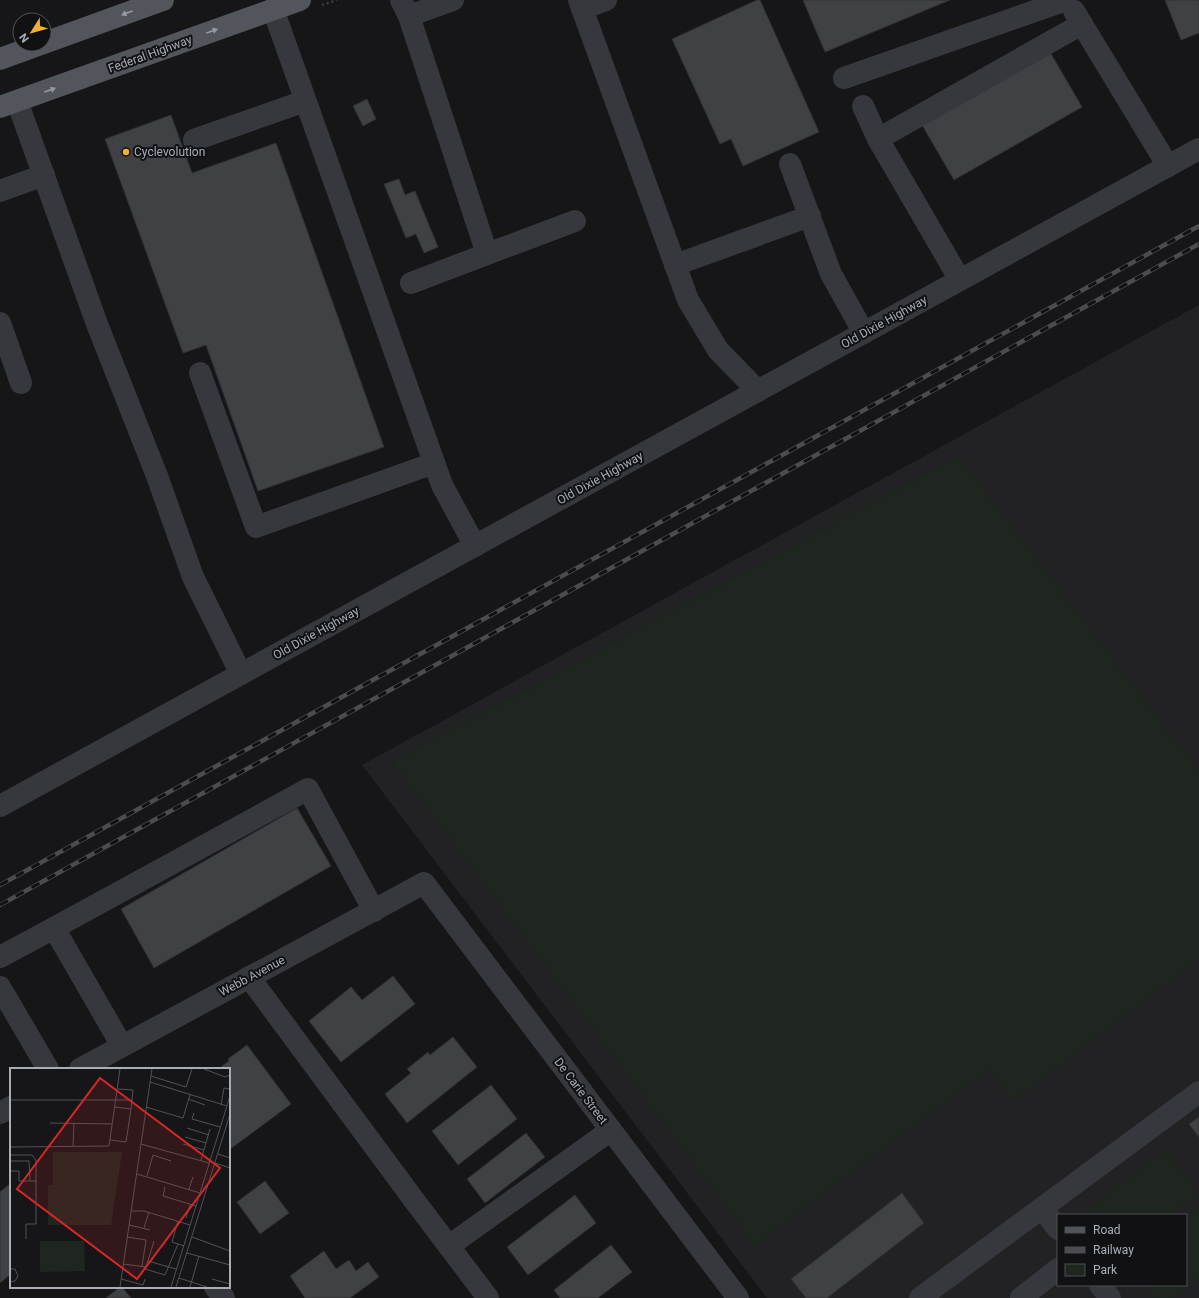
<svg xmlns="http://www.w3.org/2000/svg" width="1199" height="1298" viewBox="0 0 1199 1298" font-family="Roboto,sans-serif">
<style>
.built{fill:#222225;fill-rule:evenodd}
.green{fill:#1e261f}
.building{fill:#404145;stroke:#303034}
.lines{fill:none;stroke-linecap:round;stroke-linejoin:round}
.path{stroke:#3d3f44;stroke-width:2.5;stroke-dasharray:2 3;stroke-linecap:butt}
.minor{stroke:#37383d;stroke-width:22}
.major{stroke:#53555c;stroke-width:22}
.rail-casing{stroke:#4a4c52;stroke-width:4.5}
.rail{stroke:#111113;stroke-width:3;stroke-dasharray:9;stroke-linecap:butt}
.oneway{fill:#979ba6}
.poi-dot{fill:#f2b134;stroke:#111113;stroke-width:1.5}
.labels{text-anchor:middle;stroke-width:4;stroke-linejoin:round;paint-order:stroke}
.street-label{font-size:12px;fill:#a8adb8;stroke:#111113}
.poi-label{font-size:12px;fill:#a8adb8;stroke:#111113;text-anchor:start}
.inset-road{fill:none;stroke:#505258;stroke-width:1}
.view{fill:#d62828;fill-opacity:0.15;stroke:#d62828;stroke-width:2}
.inset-edge{fill:none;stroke:#a8adb8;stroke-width:2}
</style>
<rect width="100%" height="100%" fill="#161618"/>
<path class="built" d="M 1199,305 L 1199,1298 L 767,1298 L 362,765 ZM 1058,1215 L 1186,1215 L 1186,1285 L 1058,1285 Z"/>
<g class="green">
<polygon points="959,456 1199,770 1199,960 1013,1102 990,1070 755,1246 392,762"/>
<polygon points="1167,1149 1199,1195 1172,1215 1093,1215 1088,1209"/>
<polygon points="1199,1209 1199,1279 1174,1298 1154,1298 1145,1285 1186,1285 1186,1219"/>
</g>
<g class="building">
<polygon points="757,0 760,0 819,132 743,166 731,139 720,144 672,39"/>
<polygon points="803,0 950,0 825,52"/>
<polygon points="1165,0 1199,0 1199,33 1181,40"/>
<polygon points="1050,52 1082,107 954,180 922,125"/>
<polygon points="367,99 376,119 363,126 353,106"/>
<polygon points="171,115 192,173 276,143 384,447 258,491 206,345 183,353 105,139"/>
<polygon points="399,179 405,195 415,191 438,247 424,253 416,234 406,238 384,184"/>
<polygon points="297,808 331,866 154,968 121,909"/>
<polygon points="393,976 415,1004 341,1062 309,1021 351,987 362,1000"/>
<polygon points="453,1037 477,1067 407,1123 385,1094 411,1073 407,1069 428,1052 430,1055"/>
<polygon points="247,1045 291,1104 229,1150 229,1069 218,1069 229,1061 228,1059"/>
<polygon points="491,1085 517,1119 458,1165 432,1131"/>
<polygon points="1199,1117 1199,1137 1189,1124"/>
<polygon points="526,1133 545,1157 485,1203 467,1179"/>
<polygon points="265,1181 289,1213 260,1234 237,1202"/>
<polygon points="11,1183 11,1274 0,1283 0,1192"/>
<polygon points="902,1193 924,1223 827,1298 806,1298 791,1279"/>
<polygon points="575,1195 596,1223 528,1275 507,1247"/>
<polygon points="611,1245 632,1272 598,1298 560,1298 554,1290"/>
<polygon points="324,1251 336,1269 349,1260 356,1271 368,1262 379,1277 350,1298 305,1298 290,1276"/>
<polygon points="120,1287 122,1287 131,1298 106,1298"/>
</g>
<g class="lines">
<polyline class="path" points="322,5 337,0"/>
<g class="minor">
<polyline points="401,0 409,16 487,254 411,283"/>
<polyline points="579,0 688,300 718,350 758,391"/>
<polyline points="273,9 442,485 475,546"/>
<polyline points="582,9 606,0"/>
<polyline points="1074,11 1168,166"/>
<polyline points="409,16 453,0"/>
<polyline points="844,78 1066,0"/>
<polyline points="17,101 97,324 157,476 193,577 241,674"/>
<polyline points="863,106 878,139"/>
<polyline points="194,140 305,101"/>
<polyline points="790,164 831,274 864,333"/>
<polyline points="0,191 44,175"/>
<polyline points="487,254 575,221"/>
<polyline points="675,265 810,216"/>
<polyline points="960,280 878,139 1082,24"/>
<polyline points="0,323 21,383"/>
<polyline points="200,373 256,527 434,463"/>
<polyline points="0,806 1199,149"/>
<polyline points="54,928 308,789 374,911"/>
<polyline points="0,957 54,928 122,1046"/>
<polyline points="249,977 414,1200 488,1298"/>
<polyline points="0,987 48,1069"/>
<polyline points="80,1069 424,883 738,1298"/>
<polyline points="0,1113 11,1107"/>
<polyline points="1042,1208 1058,1229"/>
<polyline points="449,1246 611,1130"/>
<polyline points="1100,1285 1110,1298"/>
<polyline points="215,1287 224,1298"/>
<polyline points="920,1298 1199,1092"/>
<polyline points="1021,1298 1058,1269"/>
</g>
<g class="major">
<polyline points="44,43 163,0"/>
<polyline points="0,59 41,44"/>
<polyline points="0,107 300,0"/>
</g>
<defs>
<g id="rail">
<polyline points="0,885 1199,226"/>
<polyline points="0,905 1199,244"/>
</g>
</defs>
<use href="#rail" class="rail-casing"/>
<use href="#rail" class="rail"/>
</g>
<defs><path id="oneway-solid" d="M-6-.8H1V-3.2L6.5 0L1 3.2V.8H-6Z"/></defs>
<g class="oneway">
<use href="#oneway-solid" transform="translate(127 13) rotate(160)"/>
<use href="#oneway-solid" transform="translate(212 31) rotate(-20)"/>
<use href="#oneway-solid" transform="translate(50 90) rotate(-20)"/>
</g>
<circle class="poi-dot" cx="126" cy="152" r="4"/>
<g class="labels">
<g class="street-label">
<text transform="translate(150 54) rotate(-20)" y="4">Federal Highway</text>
<text transform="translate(884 322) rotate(-29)" y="4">Old Dixie Highway</text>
<text transform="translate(600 478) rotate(-29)" y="4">Old Dixie Highway</text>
<text transform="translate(316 633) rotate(-29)" y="4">Old Dixie Highway</text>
<text transform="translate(252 976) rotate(-28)" y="4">Webb Avenue</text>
<text transform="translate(581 1091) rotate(53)" y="4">De Carie Street</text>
</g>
<g class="poi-label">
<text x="134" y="156">Cyclevolution</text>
</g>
</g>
<g transform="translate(10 1068)">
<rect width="220" height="220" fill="#161618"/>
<path d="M 43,84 L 112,84 L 101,157 L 38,157 L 38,117 L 43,117 ZM 30,173 L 74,173 L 75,203 L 30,204 Z" fill="#1e261f"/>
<path class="inset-road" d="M 194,1 L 215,9 L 220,7M 141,8 L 176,19 L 182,1M 140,14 L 217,38M 178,31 L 195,37M 0,32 L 122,32 L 123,22 L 108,21M 211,37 L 214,20 L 220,21M 105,39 L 121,41 L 122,32M 136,39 L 173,50 L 180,27M 184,45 L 182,51 L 210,59M 40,55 L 102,56M 177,60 L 199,67M 175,69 L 196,75M 100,72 L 116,74 L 121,41M 131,76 L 199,95M 173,76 L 194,82M 63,78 L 64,55M 0,79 L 99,78 L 110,1M 208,86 L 220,90M 0,87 L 22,87 L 26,92 L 26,156 L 16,156 L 16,171M 191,92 L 200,61M 0,93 L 19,93 L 20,113M 205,95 L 220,100M 0,103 L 9,103 L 9,113 L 26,113M 127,106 L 190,125M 137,108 L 143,87 L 161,93M 155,119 L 153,128 L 186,138M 179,121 L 183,109M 121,143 L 134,143 L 180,157M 176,150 L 180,137M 119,157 L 140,162M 134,160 L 139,144M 117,169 L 136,172 L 132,198M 182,169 L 220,183M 168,176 L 162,174 L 168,153M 177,185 L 220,197M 138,193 L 166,201M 113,196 L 136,199 L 144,173M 136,199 L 135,201 L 155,207 L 168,176 L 174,178M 0,201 L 5,201 L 8,208 L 5,213 L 0,214M 169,210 L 197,219M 111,211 L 133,217 L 135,211M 202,211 L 220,216M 110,219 L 142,1M 161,219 L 220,28M 166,219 L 220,46M 180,219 L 189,188"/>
<path class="view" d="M 90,10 L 210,100 L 127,211 L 7,121 Z"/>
<rect width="220" height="220" class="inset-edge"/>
</g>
<rect x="1057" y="1214" width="130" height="72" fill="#111113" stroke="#4d4f55"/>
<rect x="1065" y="1227" width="20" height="6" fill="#53555c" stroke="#4d4f55"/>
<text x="1093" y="1234" font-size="12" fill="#a8adb8">Road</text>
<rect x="1065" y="1247" width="20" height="6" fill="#4a4c52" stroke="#4d4f55"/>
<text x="1093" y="1254" font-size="12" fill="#a8adb8">Railway</text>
<rect x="1065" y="1264" width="20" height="12" fill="#1e261f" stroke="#4d4f55"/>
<text x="1093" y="1274" font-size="12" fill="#a8adb8">Park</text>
<g transform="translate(32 32) rotate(233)"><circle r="19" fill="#111113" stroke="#4d4f55"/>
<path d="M0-3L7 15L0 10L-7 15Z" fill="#f2b134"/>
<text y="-6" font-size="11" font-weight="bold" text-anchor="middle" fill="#a8adb8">N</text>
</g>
</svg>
